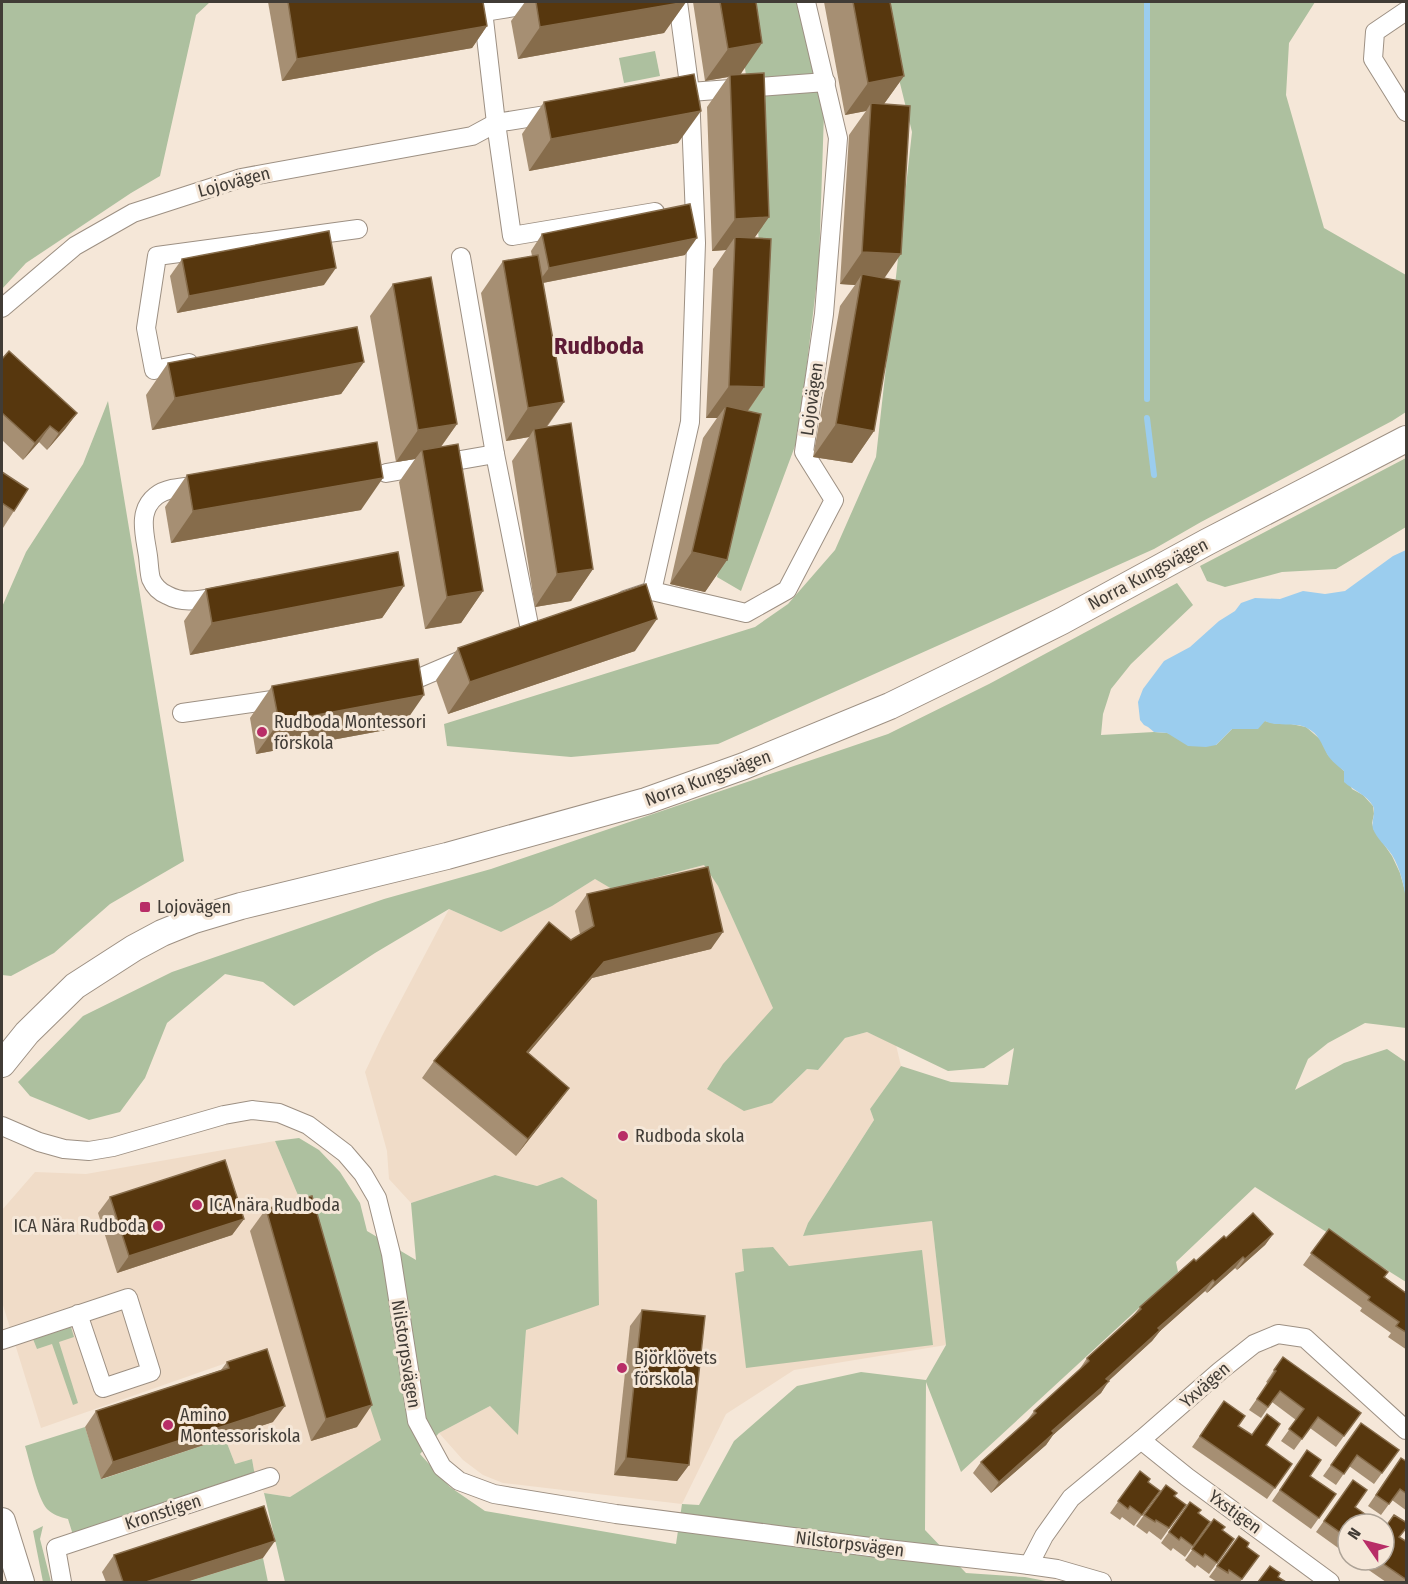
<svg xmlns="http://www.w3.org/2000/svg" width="1408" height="1584" viewBox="0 0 1408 1584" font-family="'Fira Sans Condensed',sans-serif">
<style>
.built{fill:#f0dcc8}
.green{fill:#adc09f}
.water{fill:#9bcdee}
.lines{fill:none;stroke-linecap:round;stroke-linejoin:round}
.stream{stroke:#9bcdee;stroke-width:6}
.street-casing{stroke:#9d9083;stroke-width:20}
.secondary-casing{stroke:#9d9083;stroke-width:28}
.street{stroke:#fff;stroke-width:18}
.secondary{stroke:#fff;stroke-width:26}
.wall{fill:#a68f73}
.shaded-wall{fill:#866c4b}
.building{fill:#57370e;stroke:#866c4b;stroke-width:1.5}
.poi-dot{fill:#b82d67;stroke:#f5e7d8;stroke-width:2}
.labels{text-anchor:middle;stroke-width:6;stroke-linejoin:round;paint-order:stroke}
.street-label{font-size:18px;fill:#413c36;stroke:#f5e7d8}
.poi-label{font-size:18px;fill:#413c36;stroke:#f5e7d8;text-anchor:start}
.district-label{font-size:24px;font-weight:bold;fill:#5e1b35;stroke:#f5e7d8}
</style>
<rect width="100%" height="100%" fill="#f5e7d8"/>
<g class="built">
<polygon points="704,865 718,886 774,1008 750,1035 772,1103 807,1069 818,1070 845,1038 867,1032 896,1045 901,1066 870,1109 874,1120 808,1223 803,1236 932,1221 946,1345 794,1370 726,1414 682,1504 503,1483 483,1475 463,1460 439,1433 490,1406 518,1434 526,1330 562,1177 537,1186 495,1175 411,1203 389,1179 387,1151 365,1072 382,1036 449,909 501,932 552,906 595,879 613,889"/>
<polygon points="275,1141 300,1200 382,1440 290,1497 264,1493 255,1476 252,1459 235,1464 225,1438 252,1354 41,1428 2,1302 2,1210 35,1172 86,1174"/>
</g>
<g class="green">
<polygon points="2,2 210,2 196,15 160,176 131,193 26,263 2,289"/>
<polygon points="734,2 798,2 824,113 819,264 798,438 741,591 717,577 747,428 760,256 746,75"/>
<polygon points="880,2 1315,2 1289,43 1286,95 1324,228 1406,275 1406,412 1392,421 1201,522 1154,549 718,744 571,757 447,746 444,724 755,627 788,604 835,550 876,457 912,132"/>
<polygon points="655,51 660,76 624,83 619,58"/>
<polygon points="108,401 184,861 110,904 54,953 11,976 2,975 2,607 26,552 83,464"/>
<polygon points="1406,458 1406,527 1336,569 1282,572 1225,587 1207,581 1200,566"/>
<polygon points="1177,583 1193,605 1131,664 1111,689 1103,714 1101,735 1154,732 1167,733 1216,745 1232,729 1241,729 1265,721 1277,724 1286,723 1306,727 1321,740 1328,755 1344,771 1352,789 1363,795 1373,806 1374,814 1372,823 1374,830 1392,856 1400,873 1405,891 1406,900 1406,1028 1365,1023 1328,1043 1308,1059 1295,1090 1344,1063 1387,1049 1406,1062 1406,1282 1255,1187 1176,1262 1178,1272 961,1472 926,1382 925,1530 966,1573 1025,1577 1051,1582 285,1582 264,1493 290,1497 381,1440 300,1200 275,1141 299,1138 319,1150 340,1172 360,1203 367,1231 416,1260 411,1203 495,1175 537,1186 562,1177 597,1200 599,1305 526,1330 518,1435 490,1406 439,1433 420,1454 450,1487 485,1511 676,1544 682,1504 699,1505 734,1441 797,1386 861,1372 926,1380 946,1345 932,1221 803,1236 808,1223 874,1120 870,1109 901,1066 951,1082 1008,1085 1014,1048 984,1068 948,1071 867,1032 845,1038 818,1070 807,1069 772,1103 744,1111 707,1089 723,1064 773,1008 718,886 704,865 612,889 595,879 552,906 501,932 449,909 375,953 294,1006 263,982 225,974 167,1023 145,1078 120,1112 89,1120 30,1096 18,1082 83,1016 172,972 384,899 491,869 888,734 989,684"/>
<polygon points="773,1247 789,1266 922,1250 933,1345 746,1368 735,1273 744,1271 742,1249"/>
<polygon points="71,1327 74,1337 59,1342 78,1403 73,1405 52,1344 37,1349 33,1339"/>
<path d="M 85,1427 L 102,1479 L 225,1438 L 235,1464 L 252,1459 L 255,1476 L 73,1535 L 68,1519 C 60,1517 53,1515 47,1509 C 37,1497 30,1462 25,1446 Z"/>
<polygon points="43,1526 40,1539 51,1582 43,1582 33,1531"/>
<polygon points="263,1558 268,1582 186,1582"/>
</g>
<path class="water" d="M 1406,550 L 1406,900 C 1404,885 1400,868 1392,855 C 1386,846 1377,839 1373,829 C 1371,821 1376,813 1373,806 C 1367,795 1353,790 1344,782 L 1344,771 C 1338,766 1331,761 1327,754 C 1321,743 1319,734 1307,728 C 1294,721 1277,728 1265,721 L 1258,729 L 1232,729 L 1216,745 L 1206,747 L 1188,746 L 1167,733 L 1154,732 L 1148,727 L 1144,725 L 1140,720 L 1138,702 L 1143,689 L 1164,661 L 1190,647 L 1219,621 L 1235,611 L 1241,603 L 1255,598 L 1280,599 L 1303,591 L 1325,594 L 1345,591 L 1393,556 Z"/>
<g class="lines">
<g class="stream">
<polyline points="1147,2 1147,399"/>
<polyline points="1147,418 1154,475"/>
</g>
<defs>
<g id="street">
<polyline points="482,2 496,123 512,236 655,212"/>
<polyline points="1406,11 1375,32 1373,59 1406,112"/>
<polyline points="484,12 546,2"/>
<polyline points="674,94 690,92 826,82"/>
<polyline points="461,257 495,454 530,630"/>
<polyline points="2,308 75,246 133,213 241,178 472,136 496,123 558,113"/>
<polyline points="189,363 154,370 146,328 157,256 358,229"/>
<polyline points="386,473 495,454"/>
<path d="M 201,485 C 187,487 167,487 156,496 C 137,511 145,535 148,556 C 149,563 149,572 151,579 C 154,586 160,592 167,595 C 185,605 202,599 221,596"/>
<polyline points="652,591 690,422 696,243 690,92 678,2"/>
<polyline points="625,600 652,591 746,613 787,590 834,500 804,452 824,314 838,138 806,2"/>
<polyline points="396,681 419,678 466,658"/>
<polyline points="182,713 286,698"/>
<polyline points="2,1126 39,1142 64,1149 89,1151 113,1147 224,1115 252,1110 279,1113 308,1125 345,1153 363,1174 377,1198 391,1254 417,1421 442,1467 459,1481 494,1494 616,1514 878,1548 1029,1565 1057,1569 1102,1582"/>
<polyline points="2,1340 128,1298 151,1372 103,1388 78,1314"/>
<polyline points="1141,1440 1187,1477 1330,1582"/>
<polyline points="1029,1565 1044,1536 1071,1498 1141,1440 1220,1371 1254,1344 1278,1334 1305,1338 1406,1430"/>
<polyline points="62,1582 56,1548 270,1477"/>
</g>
<g id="secondary">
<polyline points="2,1064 27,1033 75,986 134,948 162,933 194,920 241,906 447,856 646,801 744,766 890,706 976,664 1062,621 1207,542 1406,439"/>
<polyline points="2,1521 21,1582"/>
</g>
</defs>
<use href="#street" class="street-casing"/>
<use href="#secondary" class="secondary-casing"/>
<use href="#street" class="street"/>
<use href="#secondary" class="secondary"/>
</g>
<g class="wall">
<polygon points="268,2 483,2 487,26 472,48 282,81"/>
<polygon points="525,2 686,2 664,33 518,59 511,21"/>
<polygon points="693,2 756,2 741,74 769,217 754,238 764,387 748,411 727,560 705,592 670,584 703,438 717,418 706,418 713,269 726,250 712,251 707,107 728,77 705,81"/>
<polygon points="824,2 890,2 904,76 884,104 884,278 874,431 852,463 813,457 840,306 855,285 840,284 849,135 866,111 845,115"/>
<polygon points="544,102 678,143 529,171 522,134"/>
<polygon points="542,234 685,255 543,283 564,402 547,427 593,569 571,601 535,607 512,461 529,437 506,441 481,293 503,261 532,256 531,251"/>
<polygon points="182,259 324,285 177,313 170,276"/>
<polygon points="393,284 457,424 441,447 483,591 461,623 425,629 399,482 415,459 396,462 370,316"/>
<polygon points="2,359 77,413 65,429 47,450 39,442 23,460 2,440"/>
<polygon points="364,362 341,394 152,430 146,395 168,363"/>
<polygon points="2,472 14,511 3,528 2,527"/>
<polygon points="187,475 361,510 171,543 165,507"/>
<polygon points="404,586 382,618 190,655 184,621 206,589"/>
<polygon points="458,648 635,651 448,714 436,680"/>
<polygon points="272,686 402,727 256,754 250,718"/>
<polygon points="587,894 711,949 592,978 528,1053 569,1088 557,1104 516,1156 422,1078 434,1061 571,940 580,934 575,911"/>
<polygon points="110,1197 244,1219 232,1235 117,1273 98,1213"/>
<polygon points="266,1209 357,1427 311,1441 250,1231"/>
<polygon points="1329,1229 1384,1277 1407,1294 1407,1350 1388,1337 1391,1333 1360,1311 1362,1308 1303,1265"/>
<polygon points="1273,1234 1265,1245 1237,1270 1235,1268 1207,1293 1205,1291 1160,1331 1152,1341 1108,1381 1101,1393 1053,1435 1046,1445 991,1493 973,1473 981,1462 1026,1422 1034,1411 1079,1370 1087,1358 1133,1316 1140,1307 1196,1261 1226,1238"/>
<polygon points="642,1310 689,1465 677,1481 614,1475 630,1326"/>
<polygon points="1283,1357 1361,1413 1336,1447 1310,1428 1294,1450 1281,1441 1296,1420 1272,1402 1261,1418 1249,1410 1268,1383 1266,1382"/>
<polygon points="227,1362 273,1422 101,1479 85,1427 96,1411 221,1370"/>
<polygon points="1224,1401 1238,1426 1292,1464 1267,1499 1192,1447"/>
<polygon points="1361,1423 1399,1450 1374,1484 1349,1466 1336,1485 1323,1476"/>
<polygon points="1307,1450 1310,1476 1336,1494 1311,1529 1272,1501"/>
<polygon points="1401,1458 1407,1462 1407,1511 1392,1500 1381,1515 1368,1506"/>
<polygon points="1140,1471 1148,1483 1160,1491 1134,1526 1122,1517 1120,1520 1110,1513"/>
<polygon points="1353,1480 1355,1507 1348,1524 1348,1555 1316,1532"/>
<polygon points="1166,1485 1174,1496 1186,1505 1161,1540 1149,1531 1147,1534 1136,1526"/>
<polygon points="1190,1502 1198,1513 1210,1522 1185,1557 1173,1548 1171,1551 1161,1543"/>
<polygon points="1214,1519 1222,1530 1234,1539 1209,1574 1197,1565 1195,1568 1185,1560"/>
<polygon points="1239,1536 1247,1547 1259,1556 1240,1582 1217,1582 1209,1577"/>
<polygon points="1399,1537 1407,1542 1407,1581 1405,1582 1386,1582 1360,1564 1362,1560 1384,1560"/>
<polygon points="114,1555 263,1558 186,1582 106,1582 102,1572"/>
</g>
<g class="shaded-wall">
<polygon points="686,2 664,33 518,59 540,27"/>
<polygon points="487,26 472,48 282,81 297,59"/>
<polygon points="762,43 740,75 730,75 728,77 705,81 728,49"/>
<polygon points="904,76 881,108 871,103 866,111 845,115 868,83"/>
<polygon points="701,111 678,143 529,171 551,139"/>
<polygon points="769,217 746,250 735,237 726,250 712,251 735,219"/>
<polygon points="697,238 685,255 537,284 549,268"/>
<polygon points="862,252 901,254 879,286 862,274 855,285 840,284"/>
<polygon points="336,268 324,285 177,313 189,296"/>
<polygon points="364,362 341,394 152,430 175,398"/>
<polygon points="729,386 764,387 742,419 726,406 717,418 706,418"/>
<polygon points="564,402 541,434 534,429 529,437 506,441 528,408"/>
<polygon points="77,413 65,429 47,450 59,433"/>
<polygon points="457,424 434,456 422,450 415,459 396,462 418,430"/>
<polygon points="836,424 874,431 852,463 813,457"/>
<polygon points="50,426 39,442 23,460 35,443"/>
<polygon points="383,478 361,510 171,543 193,511"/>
<polygon points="692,552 727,560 705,592 670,584"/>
<polygon points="593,569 571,601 535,607 557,574"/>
<polygon points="404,586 382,618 190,655 212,623"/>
<polygon points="483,591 461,623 425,629 447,597"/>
<polygon points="657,619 635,651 448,714 470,682"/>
<polygon points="424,695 402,727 256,754 279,722"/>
<polygon points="723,932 711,949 592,978 515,1069 527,1052 604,962"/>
<polygon points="569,1088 557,1104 516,1156 528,1139"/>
<polygon points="244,1219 232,1235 117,1273 129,1256"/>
<polygon points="1273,1234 1265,1245 1237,1270 1245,1259"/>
<polygon points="1243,1257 1235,1268 1207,1293 1215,1282"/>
<polygon points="1213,1280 1205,1291 1160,1331 1152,1341 1101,1388 1109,1381 1101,1393 1053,1435 1046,1445 991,1493 999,1482 1158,1328"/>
<polygon points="372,1405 357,1427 311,1441 326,1419"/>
<polygon points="285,1406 273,1422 101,1479 113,1462"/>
<polygon points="626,1458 689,1465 677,1481 614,1475"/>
<polygon points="275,1541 263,1558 186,1582 146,1582"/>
</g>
<g class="building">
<polygon points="288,2 483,2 487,26 297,59"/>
<polygon points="536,2 686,2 540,27"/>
<polygon points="720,2 756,2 762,43 728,49"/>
<polygon points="853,2 890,2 904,76 868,83"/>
<polygon points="764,73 769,217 735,219 730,75"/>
<polygon points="694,74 701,111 551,139 544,102"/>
<polygon points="871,103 910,106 901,254 862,252"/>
<polygon points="690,204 697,238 549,268 542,234"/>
<polygon points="329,231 336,268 189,296 182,259"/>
<polygon points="735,237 771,239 764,387 729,386"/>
<polygon points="538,255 564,402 528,408 503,261"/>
<polygon points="862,274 900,281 874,431 836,424"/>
<polygon points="431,277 457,424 418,430 393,284"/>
<polygon points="357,327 364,362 175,398 168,363"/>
<polygon points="9,351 77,413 59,433 50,426 35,443 2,413 2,359"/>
<polygon points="726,406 761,414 727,560 692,552"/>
<polygon points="571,423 593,569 557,574 534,429"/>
<polygon points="377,442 383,478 193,511 187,475"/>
<polygon points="458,444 483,591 447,597 422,450"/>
<polygon points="2,472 28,489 14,511 2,503"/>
<polygon points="398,552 404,586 212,623 206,589"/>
<polygon points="646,584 657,619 470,682 458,648"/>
<polygon points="418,659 424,695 279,722 272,686"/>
<polygon points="708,867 723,932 604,962 527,1052 569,1088 528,1139 434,1061 549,922 571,940 594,926 587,894"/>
<polygon points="225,1160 244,1219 129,1256 110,1197"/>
<polygon points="312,1196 372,1405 326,1419 266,1209"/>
<polygon points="1253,1213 1273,1234 1245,1259 1243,1257 1215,1282 1213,1280 1158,1328 1160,1330 1106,1379 1109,1381 1052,1431 1054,1433 999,1482 981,1462 1036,1413 1034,1411 1089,1361 1087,1358 1141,1309 1140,1307 1194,1259 1196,1261 1224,1236 1226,1238"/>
<polygon points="1329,1229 1388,1272 1384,1277 1407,1294 1407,1333 1396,1326 1399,1322 1368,1300 1370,1297 1311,1253"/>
<polygon points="642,1310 705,1316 689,1465 626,1458"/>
<polygon points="267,1349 285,1406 113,1462 96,1411 229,1368 227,1362"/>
<polygon points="1283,1357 1361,1413 1344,1436 1318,1417 1302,1439 1289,1429 1304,1409 1280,1391 1268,1407 1257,1399 1276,1371 1274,1370"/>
<polygon points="1224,1401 1245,1416 1238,1426 1252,1435 1267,1414 1280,1424 1266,1445 1292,1464 1275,1488 1200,1436"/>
<polygon points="1361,1423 1399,1450 1382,1473 1357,1455 1344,1474 1331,1465"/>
<polygon points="1307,1450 1321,1460 1310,1476 1336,1494 1319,1518 1280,1490"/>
<polygon points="1401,1458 1407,1462 1407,1494 1400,1489 1389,1504 1376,1495"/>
<polygon points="1140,1471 1150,1479 1148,1482 1160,1491 1142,1515 1130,1506 1128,1509 1118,1501"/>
<polygon points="1353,1480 1367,1490 1355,1507 1379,1524 1348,1524 1348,1538 1324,1521"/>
<polygon points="1166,1485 1177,1493 1174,1496 1186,1505 1169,1528 1156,1520 1155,1522 1144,1515"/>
<polygon points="1190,1502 1201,1510 1198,1513 1210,1522 1193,1546 1181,1537 1179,1540 1169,1532"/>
<polygon points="264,1506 275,1541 146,1582 123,1582 114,1555"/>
<polygon points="1394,1515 1407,1523 1407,1527 1399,1537 1407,1542 1407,1580 1378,1560 1384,1560 1384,1529"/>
<polygon points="1214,1519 1225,1527 1222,1530 1234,1539 1217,1563 1205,1554 1203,1557 1192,1549"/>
<polygon points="1239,1536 1249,1543 1247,1547 1259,1556 1242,1579 1229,1570 1228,1573 1217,1566"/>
<polygon points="1270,1566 1280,1573 1278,1577 1286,1582 1258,1582"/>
</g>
<g class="poi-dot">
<circle cx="262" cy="732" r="6"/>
<rect x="139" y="901" width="12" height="12" rx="3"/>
<circle cx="623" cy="1136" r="6"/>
<circle cx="197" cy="1205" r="6"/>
<circle cx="158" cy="1226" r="6"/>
<circle cx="622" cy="1368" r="6"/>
<circle cx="168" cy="1425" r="6"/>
</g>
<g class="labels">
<g class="street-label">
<text transform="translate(234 182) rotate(-15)" y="6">Lojovägen</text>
<text transform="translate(812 399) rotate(-82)" y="6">Lojovägen</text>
<text transform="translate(1148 574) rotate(-28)" y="6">Norra Kungsvägen</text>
<text transform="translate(708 778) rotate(-20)" y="6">Norra Kungsvägen</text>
<text transform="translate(406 1354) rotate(81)" y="6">Nilstorpsvägen</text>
<text transform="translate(1205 1385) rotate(-41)" y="6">Yxvägen</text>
<text transform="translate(163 1512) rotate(-18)" y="6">Kronstigen</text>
<text transform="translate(1235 1512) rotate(36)" y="6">Yxstigen</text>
<text transform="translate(850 1544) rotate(7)" y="6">Nilstorpsvägen</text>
</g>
<g class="poi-label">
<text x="274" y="728">Rudboda Montessori<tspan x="274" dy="21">förskola</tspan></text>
<text x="157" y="913">Lojovägen</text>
<text x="635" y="1142">Rudboda skola</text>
<text x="209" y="1211">ICA nära Rudboda</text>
<text x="146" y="1232" text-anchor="end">ICA Nära Rudboda</text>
<text x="634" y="1364">Björklövets<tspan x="634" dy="21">förskola</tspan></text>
<text x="180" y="1421">Amino<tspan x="180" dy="21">Montessoriskola</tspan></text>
</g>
<g class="district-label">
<text x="599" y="354">Rudboda</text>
</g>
</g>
<rect width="1408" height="1584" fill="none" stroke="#413c36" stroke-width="6"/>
<g transform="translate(1366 1542) rotate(305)"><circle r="28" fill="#f5e7d8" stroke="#ada397" stroke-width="1.5"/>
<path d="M0-4.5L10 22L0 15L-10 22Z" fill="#b82d67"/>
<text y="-9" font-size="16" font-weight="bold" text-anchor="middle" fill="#413c36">N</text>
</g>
</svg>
